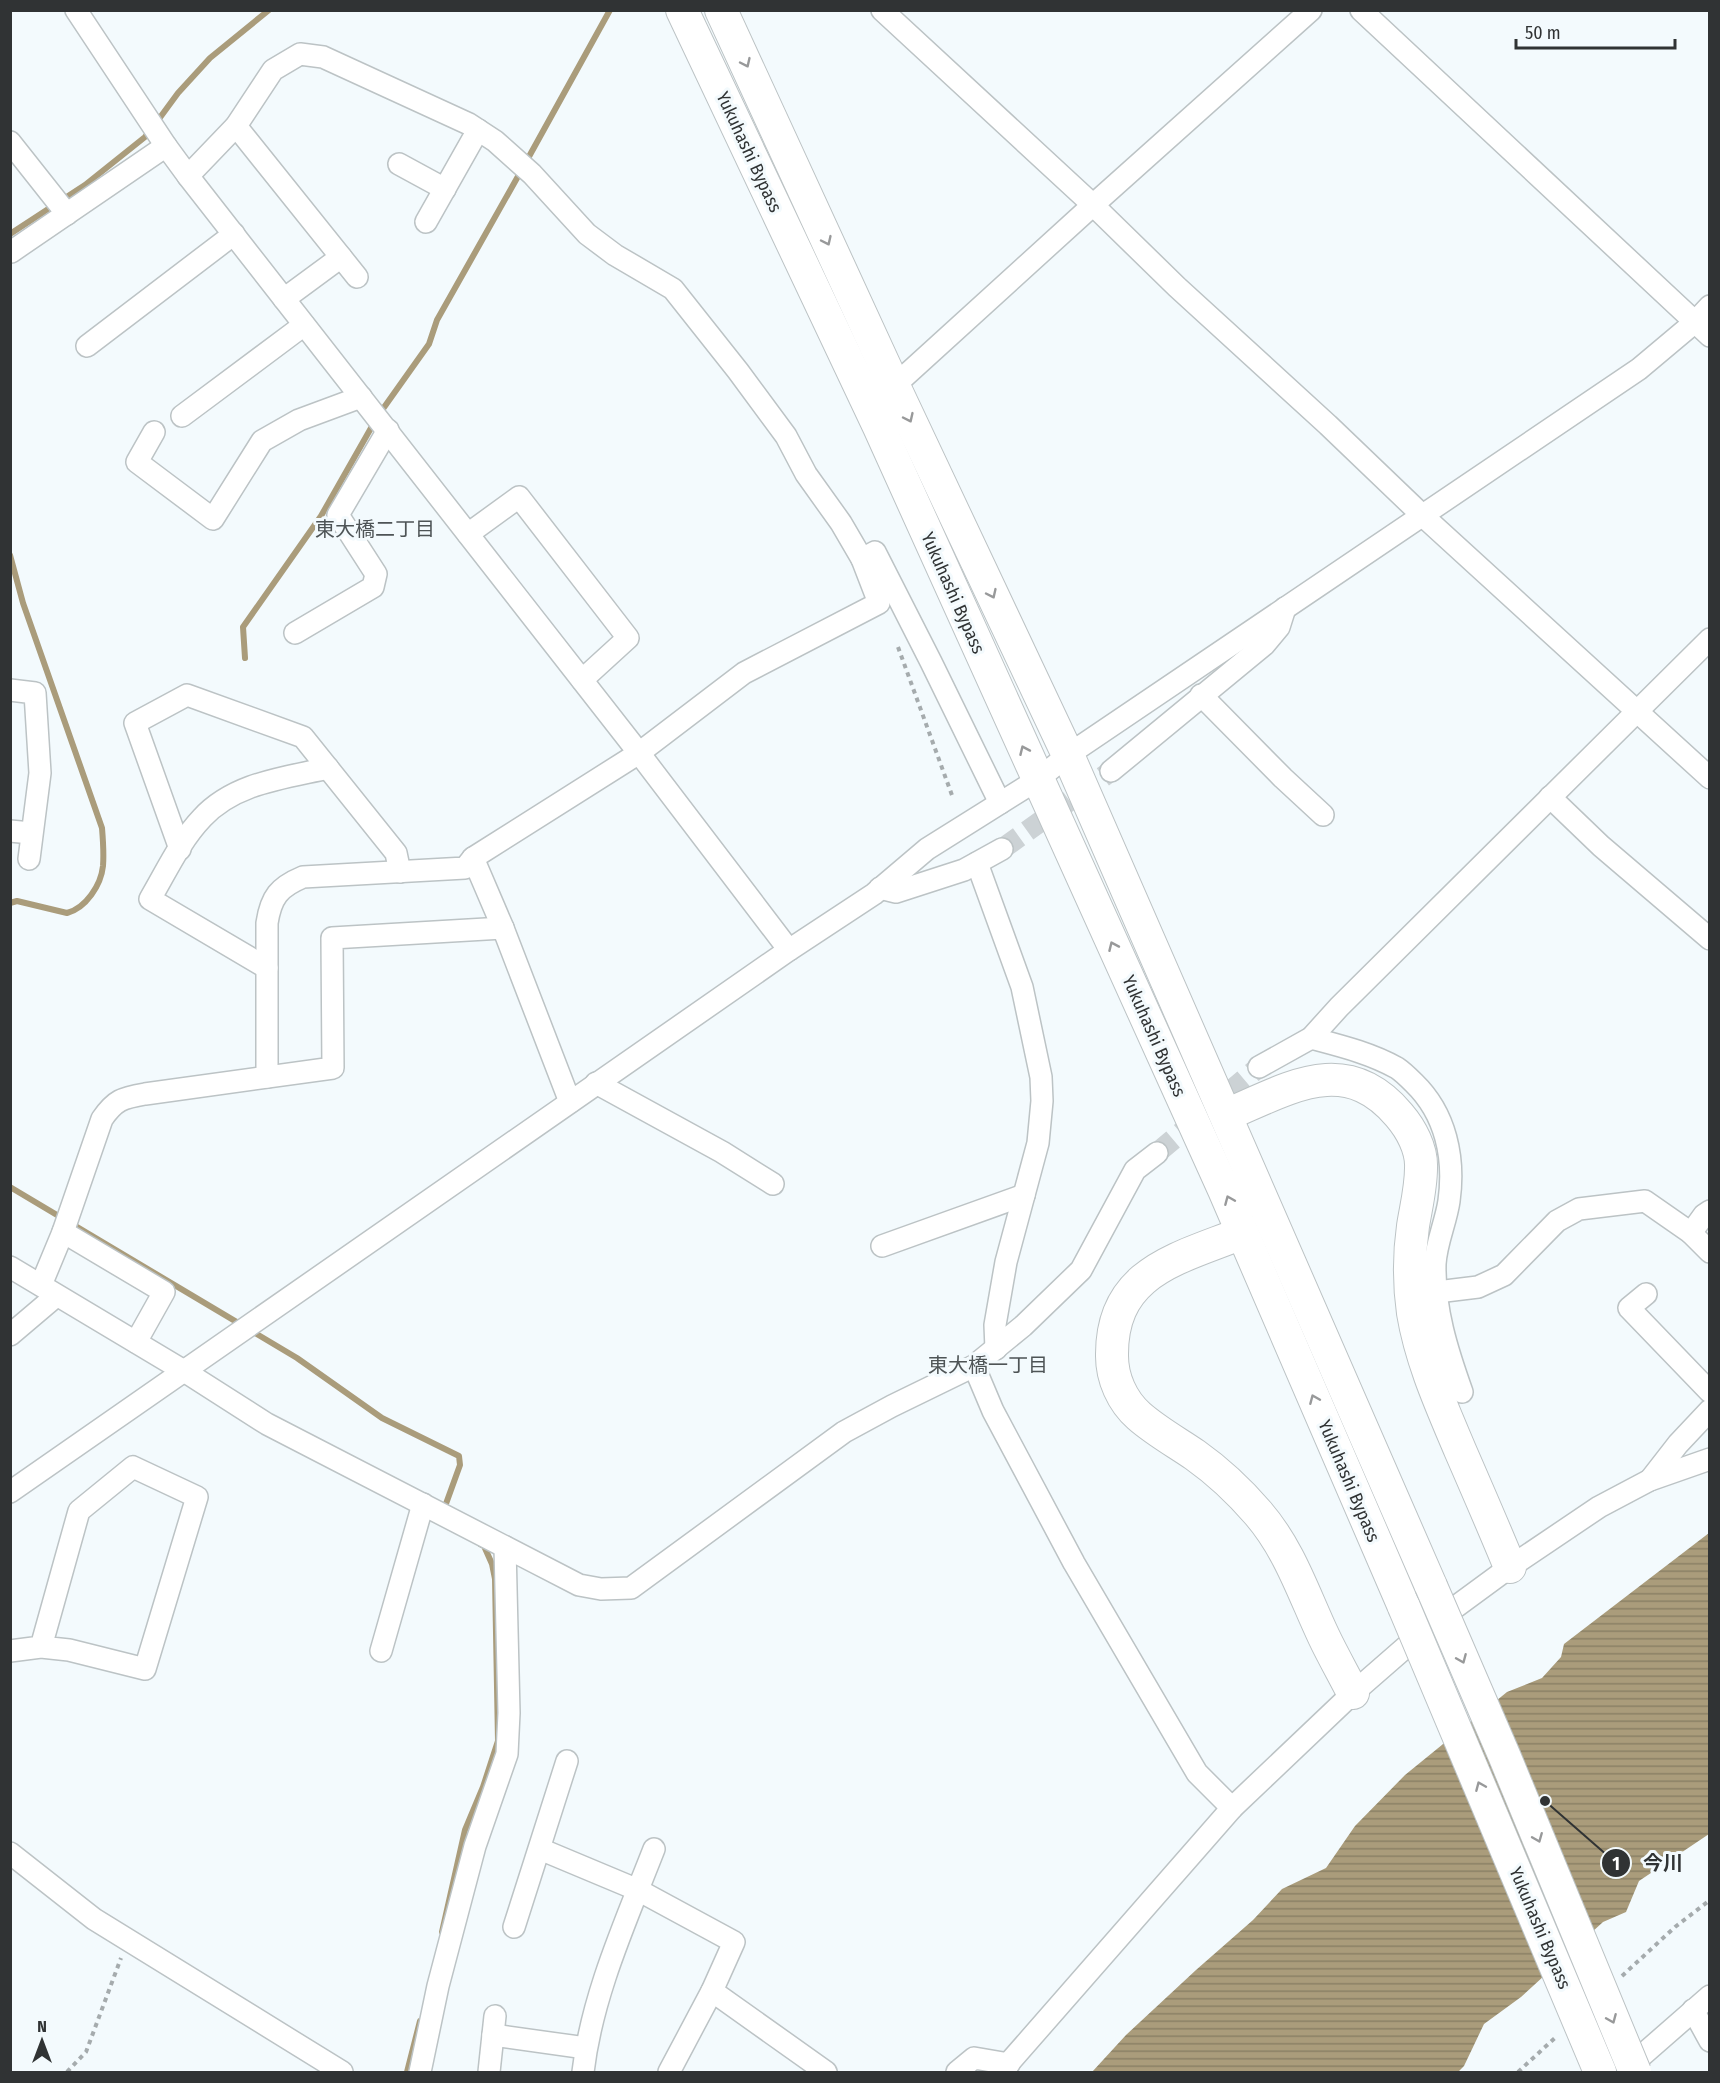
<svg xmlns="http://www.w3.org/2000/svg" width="1720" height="2083" viewBox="0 0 1720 2083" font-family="'Fira Sans Condensed','Noto Sans JP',sans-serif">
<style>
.water{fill:url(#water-rules)}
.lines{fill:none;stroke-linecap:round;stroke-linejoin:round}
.stream{stroke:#aa9c7b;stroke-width:6}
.minor-tunnel{stroke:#ccd2d5;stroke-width:21;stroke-dasharray:21 10;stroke-linecap:butt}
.minor-casing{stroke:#bcc3c5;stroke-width:24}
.highway-casing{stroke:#bcc3c5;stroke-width:34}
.path{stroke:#a5abad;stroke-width:4;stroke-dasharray:4.5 4.5;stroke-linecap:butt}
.minor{stroke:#fff;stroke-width:21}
.highway{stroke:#fff;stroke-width:32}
.highway-bridge-casing{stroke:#bcc3c5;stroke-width:34;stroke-linecap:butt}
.highway-bridge{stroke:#fff;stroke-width:32}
.oneway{stroke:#98999a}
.labels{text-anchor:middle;stroke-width:6;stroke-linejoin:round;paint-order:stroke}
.street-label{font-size:18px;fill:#303334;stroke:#f3fafd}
.neighbourhood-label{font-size:20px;fill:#4e5456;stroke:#f3fafd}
.leader{fill:none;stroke:#303334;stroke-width:2}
.callout-dot{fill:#303334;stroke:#f3fafd;stroke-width:2}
.mark-label{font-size:18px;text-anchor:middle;font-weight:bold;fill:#fff}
.callout-label{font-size:20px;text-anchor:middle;font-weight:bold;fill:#303334;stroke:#f3fafd;stroke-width:6;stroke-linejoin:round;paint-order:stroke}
</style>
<defs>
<pattern id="water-rules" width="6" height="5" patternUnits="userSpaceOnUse" patternTransform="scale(1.5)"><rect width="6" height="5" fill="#aa9c7b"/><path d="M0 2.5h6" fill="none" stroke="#8b8066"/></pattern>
</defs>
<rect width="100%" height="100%" fill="#f3fafd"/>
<polygon class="water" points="1709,1533 1709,1834 1639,1881 1626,1912 1603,1922 1521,1997 1484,2024 1464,2066 1458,2072 1092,2072 1126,2035 1196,1970 1253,1920 1282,1889 1326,1868 1355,1826 1405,1775 1507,1692 1542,1678 1561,1657 1564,1644"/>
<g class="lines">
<g class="stream">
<polyline points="156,123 178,93 210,58 269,10"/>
<polyline points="526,162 610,10"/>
<polyline points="10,234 85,185 145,137 150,131"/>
<polyline points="380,413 429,344 437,320 521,171"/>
<path d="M 10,555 L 23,603 L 102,828 C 103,840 104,853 103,866 C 101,885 86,908 67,913 L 17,901 L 10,903"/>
<polyline points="245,658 243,627 321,516 375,421"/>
<polyline points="10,1187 297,1358 382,1418 459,1456 460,1465 443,1512"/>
<polyline points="442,1932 465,1830 483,1787 498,1741 495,1579 492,1564 484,1546 480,1544"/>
<polyline points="407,2072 420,2021"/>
</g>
<g class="minor-tunnel">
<polyline points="1002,849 1111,771"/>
<polyline points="1157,1153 1259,1067"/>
</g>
<defs>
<g id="minor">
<polyline points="76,10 166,146 188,176 639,753 789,950"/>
<polyline points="882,10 1093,205 1177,287 1328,425 1423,516 1710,778"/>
<polyline points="1361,10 1710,336"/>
<polyline points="236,126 357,277"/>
<polyline points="10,142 67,214"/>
<polyline points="399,164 445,189"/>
<polyline points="188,176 236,126 273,70 300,54 323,57 469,124 495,141 532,174 587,234 615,255 673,289 738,371 786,436 806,474 841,523 862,559 879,603 744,673 639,753 473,858 503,928 570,1102"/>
<polyline points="426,222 478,130"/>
<polyline points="11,252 166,146"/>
<polyline points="284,299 341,257"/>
<polyline points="87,346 234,234"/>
<polyline points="894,386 1093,205 1311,10"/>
<polyline points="182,416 304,325"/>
<polyline points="154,432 137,462 213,519 262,441 299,420 361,397"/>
<polyline points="468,534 519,497 628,638 582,680"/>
<polyline points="862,559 875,552 931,662 1000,803"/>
<polyline points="295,633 373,587 376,574 338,515 388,430"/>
<polyline points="10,690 35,693 40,773 29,859"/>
<polyline points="1201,695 1283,778 1323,815"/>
<polyline points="1111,771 1264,645 1279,627 1285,608"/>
<polyline points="1550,797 1601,846 1710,939"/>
<polyline points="10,831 31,833"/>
<polyline points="180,849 135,723 187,695 303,737 396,853 400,872"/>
<polyline points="977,863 1022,987 1041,1077 1042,1101 1038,1143 1006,1262 995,1325 996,1349"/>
<polyline points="880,888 896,892 964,870 1002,849"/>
<path d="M 267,968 L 150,899 C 166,872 180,841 202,818 C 234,783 284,778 328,768"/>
<path d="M 1311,1038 C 1341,1046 1370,1053 1397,1068 C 1403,1072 1409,1078 1414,1083 C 1446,1114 1455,1158 1449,1201 C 1446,1222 1436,1243 1435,1264 C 1434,1309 1447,1350 1462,1392"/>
<polyline points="1259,1067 1311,1038 1339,1007 1710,639"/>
<path d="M 267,1077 L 267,923 C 271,897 279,887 303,877 L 465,868 L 473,858"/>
<polyline points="596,1083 722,1152 773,1184"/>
<polyline points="1710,1211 1704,1215 1691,1233 1710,1252"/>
<polyline points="63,1232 164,1292 136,1342"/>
<polyline points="882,1246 1024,1195"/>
<polyline points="10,1267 184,1371 267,1424 579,1585 601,1589 631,1588 844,1432 892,1406 974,1366 1023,1326 1081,1270 1135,1170 1157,1153"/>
<path d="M 41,1285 L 63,1232 L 102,1119 C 115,1100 122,1098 145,1094 L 333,1068 L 332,938 L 503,928"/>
<polyline points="1437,1292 1478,1287 1504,1275 1557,1221 1579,1209 1645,1201 1691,1233"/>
<polyline points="1646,1294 1629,1308 1710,1392"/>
<polyline points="10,1335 56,1296"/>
<polyline points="974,1366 993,1411 1074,1563 1197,1773 1232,1808"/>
<polyline points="1650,1480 1678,1444 1710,1410"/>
<polyline points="10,1492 789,950 874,894 927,849 1037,780 1068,755 1639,369 1695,322 1710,306"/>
<polyline points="10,1651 41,1647 69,1650 145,1669 197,1497 133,1467 79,1511 41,1647"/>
<polyline points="381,1651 423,1504"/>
<polyline points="540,1849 638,1890 734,1942 712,1991 669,2072"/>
<polyline points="10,1853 94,1919 342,2072"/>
<polyline points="514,1927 567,1761"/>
<polyline points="712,1991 826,2072"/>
<polyline points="1693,2010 1710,2041"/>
<polyline points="493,2035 586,2048"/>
<polyline points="420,2072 438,1986 475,1846 507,1754 509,1713 505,1547"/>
<polyline points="489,2072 495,2016"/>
<path d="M 583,2072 C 592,1995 626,1921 654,1849"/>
<polyline points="957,2072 974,2058 1009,2064"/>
<polyline points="1001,2072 1232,1808 1353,1693 1431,1625 1510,1567 1599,1507 1650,1480 1710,1459"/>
<polyline points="1623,2072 1710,1996"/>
</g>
<g id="highway">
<polyline points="682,10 879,427 1224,1190 1404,1607"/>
<polyline points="721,10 894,386 1068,755 1431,1586"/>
<path d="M 1226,1115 C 1288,1089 1345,1051 1399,1115 C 1411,1129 1422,1149 1421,1168 C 1421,1188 1416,1207 1413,1226 C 1409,1254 1409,1285 1413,1313 C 1421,1361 1441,1405 1460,1450 C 1477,1489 1494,1528 1510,1567"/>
<path d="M 1242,1233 C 1178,1259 1111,1271 1112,1356 C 1112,1378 1122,1401 1139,1416 C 1156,1431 1176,1442 1195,1455 C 1219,1472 1239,1491 1258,1513 C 1290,1550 1304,1595 1324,1637 C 1333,1656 1344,1675 1353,1693"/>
</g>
</defs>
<use href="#minor" class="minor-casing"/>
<use href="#highway" class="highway-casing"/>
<g class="path">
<polyline points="898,647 953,798"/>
<polyline points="1622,1976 1675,1927 1710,1900"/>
<polyline points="67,2072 86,2052 121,1958"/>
<polyline points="1518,2072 1557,2036"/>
</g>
<use href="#minor" class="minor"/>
<use href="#highway" class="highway"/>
<defs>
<g id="highway-bridge">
<polyline points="1431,1586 1504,1755 1635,2072"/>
<polyline points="1404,1607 1600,2072"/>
</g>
</defs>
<use href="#highway-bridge" class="highway-bridge-casing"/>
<use href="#highway-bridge" class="highway-bridge"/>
</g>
<defs><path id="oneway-chevron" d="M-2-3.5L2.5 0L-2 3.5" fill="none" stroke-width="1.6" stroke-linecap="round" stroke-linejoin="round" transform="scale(1.5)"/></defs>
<g class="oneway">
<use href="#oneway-chevron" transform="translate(746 63) rotate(65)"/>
<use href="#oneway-chevron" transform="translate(827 241) rotate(65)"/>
<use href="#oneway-chevron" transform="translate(909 418) rotate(65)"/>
<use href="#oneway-chevron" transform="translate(992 594) rotate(65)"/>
<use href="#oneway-chevron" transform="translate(1024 750) rotate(-114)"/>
<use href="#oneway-chevron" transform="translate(1113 946) rotate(-114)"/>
<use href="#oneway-chevron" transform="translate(1229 1200) rotate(-113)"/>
<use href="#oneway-chevron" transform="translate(1314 1399) rotate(-113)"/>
<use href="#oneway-chevron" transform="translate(1462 1659) rotate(67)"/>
<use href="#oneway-chevron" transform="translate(1480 1786) rotate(-113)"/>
<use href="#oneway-chevron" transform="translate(1538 1838) rotate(68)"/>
<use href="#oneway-chevron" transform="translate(1612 2019) rotate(67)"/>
</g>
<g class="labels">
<g class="street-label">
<text transform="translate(749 152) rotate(65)" y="6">Yukuhashi Bypass</text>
<text transform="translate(953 593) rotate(66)" y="6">Yukuhashi Bypass</text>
<text transform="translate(1154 1036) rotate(66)" y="6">Yukuhashi Bypass</text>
<text transform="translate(1349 1481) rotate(67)" y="6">Yukuhashi Bypass</text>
<text transform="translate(1540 1928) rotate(67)" y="6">Yukuhashi Bypass</text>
</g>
<g class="neighbourhood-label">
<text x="375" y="536">東大橋二丁目</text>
<text x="988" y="1372">東大橋一丁目</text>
</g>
</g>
<path class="leader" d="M1545 1801L1616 1863"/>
<g class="callout-dot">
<circle cx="1545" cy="1801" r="6"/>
<circle cx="1616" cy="1863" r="15"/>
</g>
<g class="mark-label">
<text x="1616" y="1870">1</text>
</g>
<g class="callout-label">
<text x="1663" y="1870">今川</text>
</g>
<rect width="1720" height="2083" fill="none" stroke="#303334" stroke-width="24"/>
<g transform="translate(42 2041)" stroke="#f3fafd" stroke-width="4.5" paint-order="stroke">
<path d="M0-4.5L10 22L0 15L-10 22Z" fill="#303334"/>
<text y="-9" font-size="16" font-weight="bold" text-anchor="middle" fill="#303334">N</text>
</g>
<path d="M1516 39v9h159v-9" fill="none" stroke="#303334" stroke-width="3"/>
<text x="1525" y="39" font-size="18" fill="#303334" stroke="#f3fafd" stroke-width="4.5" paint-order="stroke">50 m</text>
</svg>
